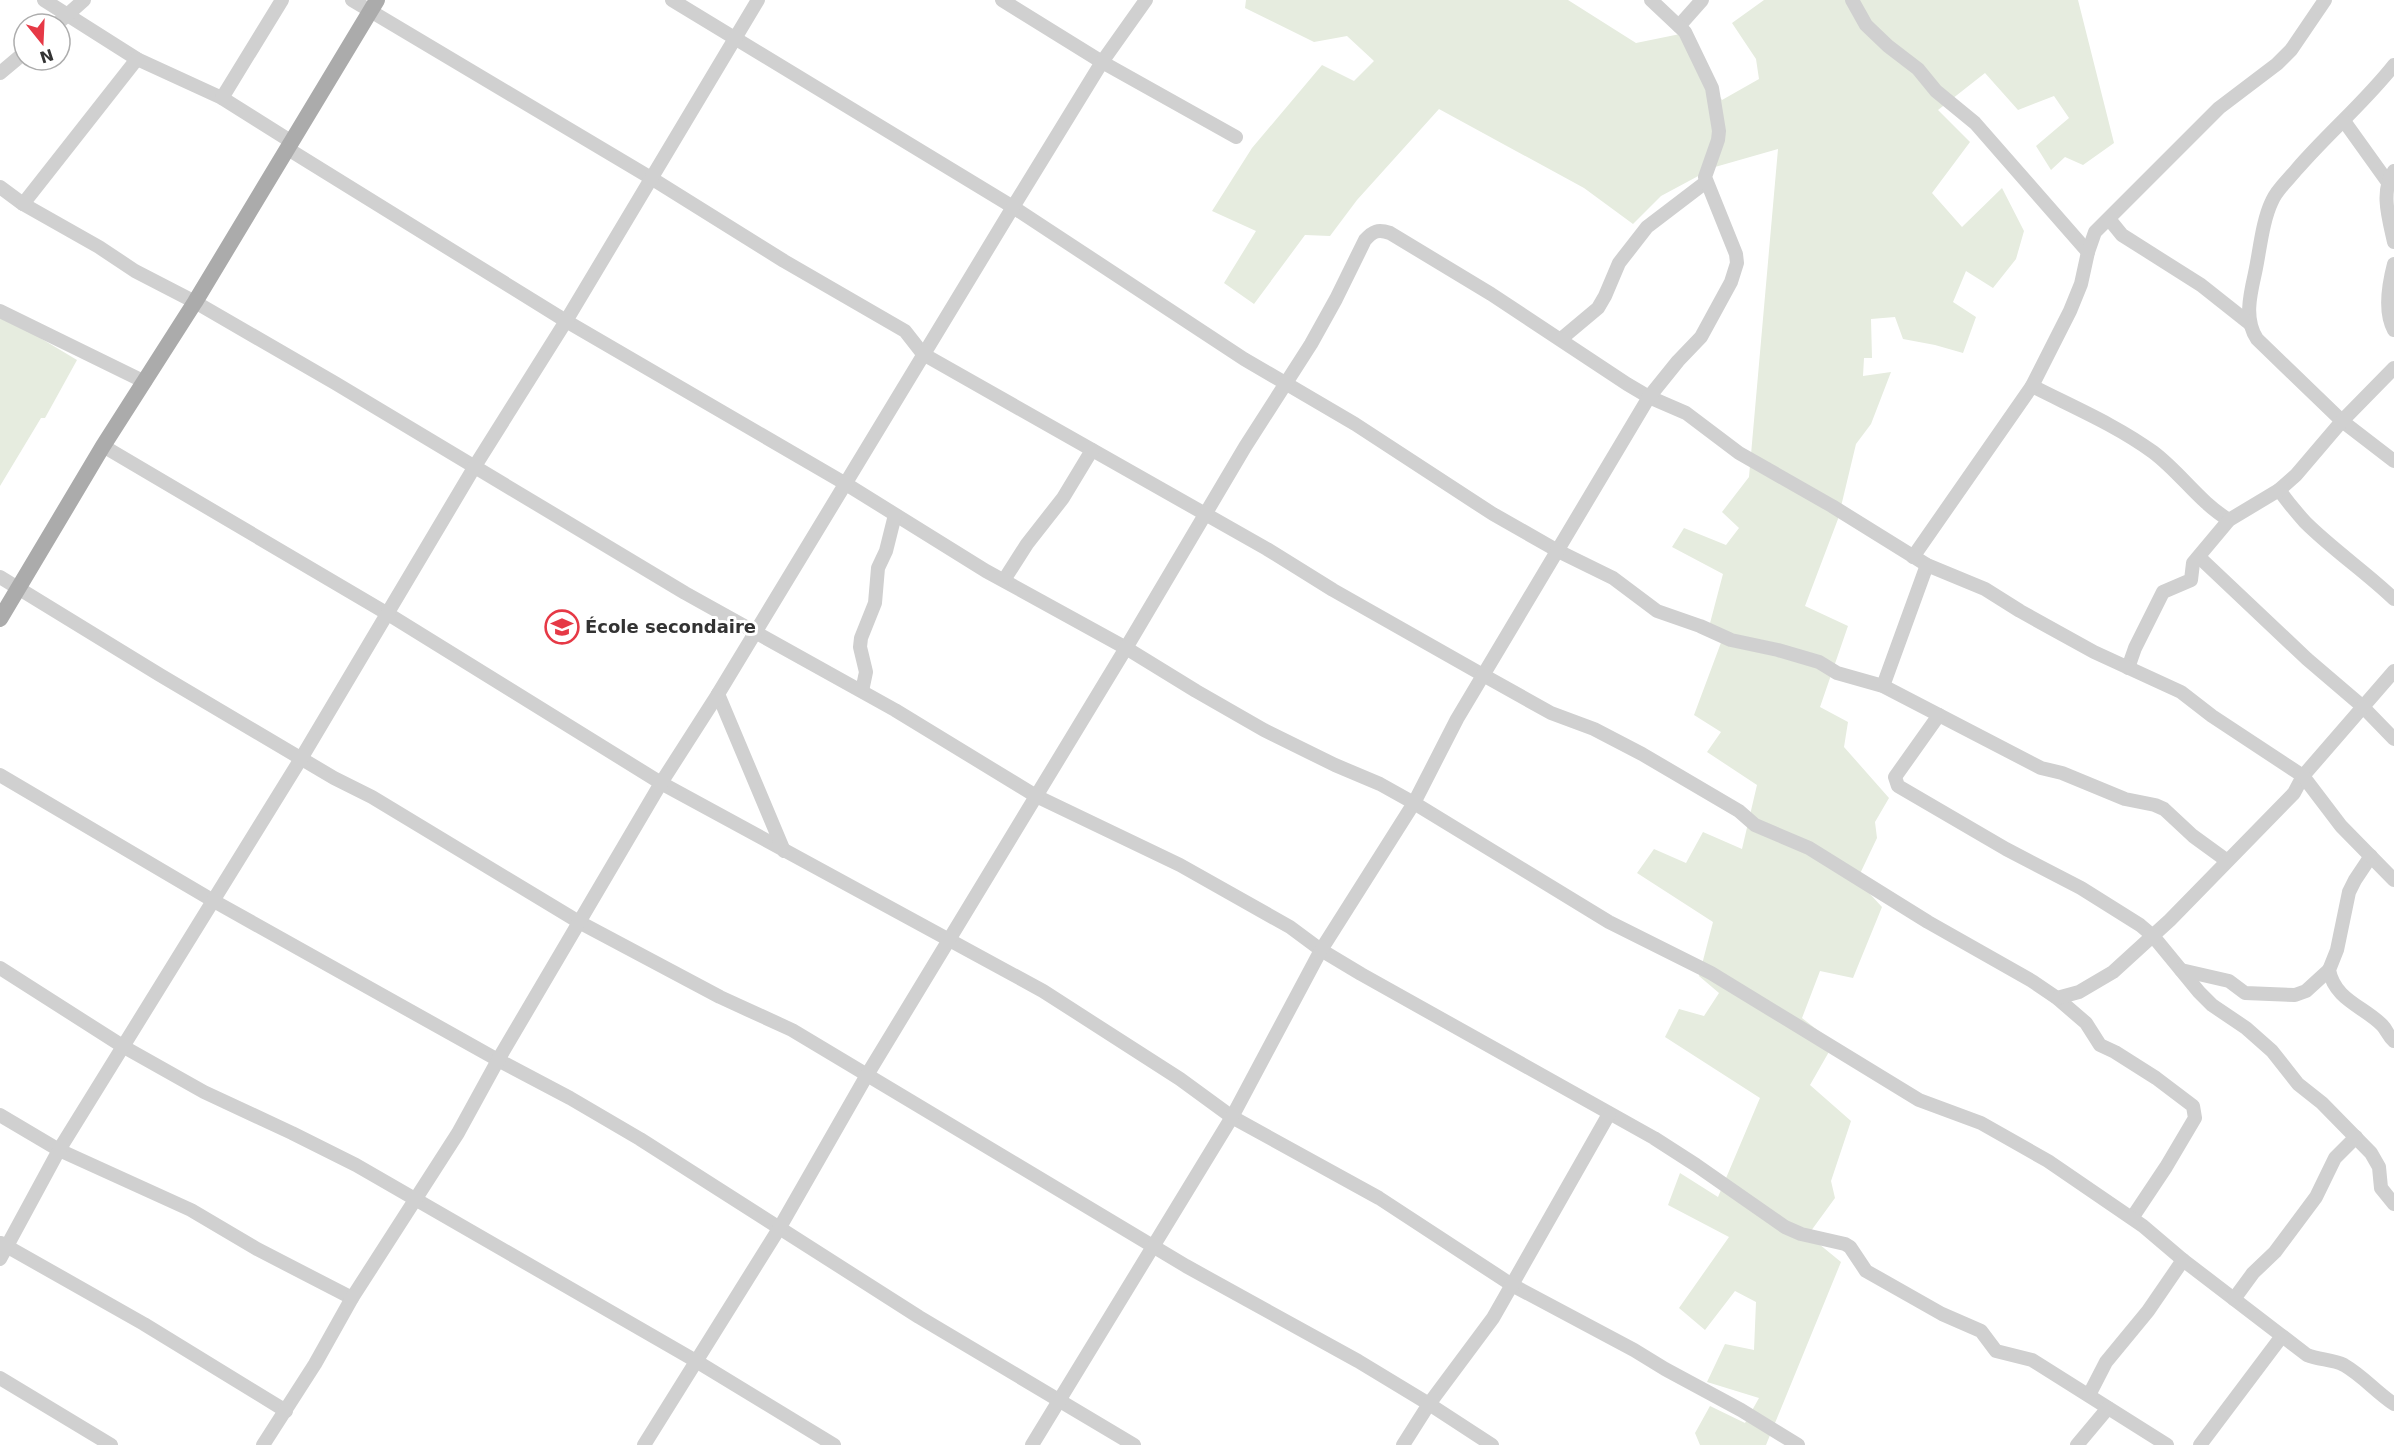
<svg xmlns="http://www.w3.org/2000/svg" width="2394" height="1445" viewBox="0 0 2394 1445" font-family="'DejaVu Sans',sans-serif">
<style>
.green{fill:#e6ecdf}
.lines{fill:none;stroke-linecap:round;stroke-linejoin:round}
.minor{stroke:#d0d0d0;stroke-width:14}
.major{stroke:#ababab;stroke-width:16}
.labels{text-anchor:middle;stroke-width:6;stroke-linejoin:round;paint-order:stroke}
.poi-label{font-size:18px;font-weight:bold;fill:#333;stroke:#fff;text-anchor:start}
</style>
<rect width="100%" height="100%" fill="#fff"/>
<g class="green">
<polygon points="1246,0 1568,0 1636,43 1680,34 1722,100 1759,79 1756,59 1732,23 1764,0 2078,0 2114,143 2083,165 2065,157 2051,170 2036,146 2069,118 2054,96 2018,110 1985,73 1938,110 1970,142 1932,193 1962,227 2002,188 2024,231 2016,259 1993,288 1966,271 1953,302 1976,317 1963,353 1935,345 1903,339 1895,317 1871,319 1872,358 1864,358 1863,376 1891,372 1871,424 1856,444 1838,519 1805,606 1848,626 1820,707 1848,722 1844,747 1889,798 1875,822 1877,838 1857,880 1882,907 1853,978 1820,971 1802,1018 1834,1043 1810,1085 1851,1121 1831,1181 1835,1198 1808,1235 1841,1262 1766,1445 1700,1445 1695,1433 1710,1406 1745,1423 1759,1398 1707,1382 1725,1344 1754,1350 1756,1302 1735,1291 1705,1330 1679,1308 1729,1237 1668,1205 1680,1173 1718,1197 1760,1098 1665,1037 1679,1009 1704,1016 1719,993 1699,976 1713,922 1637,873 1654,849 1686,863 1703,832 1742,849 1757,785 1707,752 1721,732 1694,715 1722,640 1709,627 1723,574 1672,547 1684,528 1726,545 1739,528 1722,512 1749,477 1778,149 1715,167 1661,196 1633,224 1584,188 1439,109 1357,200 1330,236 1305,235 1254,304 1224,283 1256,231 1212,211 1252,148 1322,65 1354,81 1374,61 1347,36 1314,42 1245,8"/>
<polygon points="0,314 77,360 45,418 41,418 0,486"/>
</g>
<g class="lines">
<g class="minor">
<polyline points="44,0 137,59 222,98 292,142"/>
<polyline points="352,0 651,178 784,261 905,331 923,354 1267,549 1333,590 1483,675 1551,713 1594,729 1642,754 1739,811 1755,825 1809,848 1928,922 2032,981 2057,998 2086,1023 2100,1045 2115,1052 2156,1078 2193,1106 2195,1118 2166,1167 2132,1218"/>
<polyline points="672,0 1013,207 1244,359 1355,424 1493,514 1558,551 1613,578 1657,611 1700,626 1731,640 1778,650 1819,662 1837,673 1883,686 2041,768 2062,773 2125,799 2155,805 2164,809 2193,836 2226,860"/>
<polyline points="1002,0 1102,62 1236,137"/>
<polyline points="1852,0 1866,25 1888,46 1918,69 1936,91 1975,123 2088,252"/>
<polyline points="57,24 84,0"/>
<polyline points="1679,26 1702,0"/>
<path d="M 2394,65 C 2365,102 2328,133 2297,169 C 2289,179 2277,189 2272,201 C 2262,222 2260,250 2255,273 C 2250,295 2244,319 2257,339 L 2342,421 L 2394,461"/>
<polyline points="0,73 24,53"/>
<polyline points="222,98 282,0"/>
<polyline points="2344,121 2387,181"/>
<path d="M 288,149 L 566,321 L 846,484 L 986,571 L 1126,648 L 1196,691 L 1264,730 L 1335,765 L 1380,784 L 1414,803 L 1609,922 L 1711,973 L 1919,1100 L 1981,1123 L 2048,1161 L 2143,1226 L 2183,1260 L 2307,1355 C 2319,1360 2333,1359 2344,1365 C 2363,1376 2376,1392 2394,1404"/>
<path d="M 2394,171 C 2380,191 2389,219 2394,242"/>
<polyline points="0,187 23,204 99,247 135,271 195,302 335,383 685,593 895,710 1036,796 1180,865 1290,927 1321,950 1361,974 1654,1138 1696,1165 1785,1227 1801,1234 1845,1244 1850,1247 1866,1271 1942,1314 1981,1331 1996,1351 2032,1360 2167,1445"/>
<polyline points="23,204 137,59"/>
<polyline points="2109,219 2122,235 2201,285 2249,323"/>
<path d="M 2394,264 C 2389,283 2384,312 2394,330"/>
<polyline points="0,311 145,382"/>
<polyline points="1561,339 1598,308 1605,296 1619,263 1647,227 1706,182"/>
<path d="M 2032,386 C 2073,407 2116,425 2153,452 C 2181,473 2199,502 2229,520"/>
<polyline points="103,446 388,614 661,783 1043,991 1180,1079 1232,1117 1379,1198 1512,1285 1634,1350 1665,1369 1741,1410 1798,1445"/>
<path d="M 2279,490 C 2287,501 2296,512 2305,522 C 2333,550 2366,572 2394,599"/>
<polyline points="1913,557 2032,386 2070,311 2081,284 2088,252 2095,232 2219,108 2277,64 2291,50 2325,0"/>
<polyline points="2199,557 2307,659 2362,706 2394,739"/>
<polyline points="0,577 160,675 334,778 372,797 579,922 720,997 792,1030 1186,1266 1358,1361 1429,1404 1492,1445"/>
<polyline points="1004,580 1027,544 1063,498 1092,450"/>
<polyline points="2128,668 2135,648 2163,592 2191,580 2193,563 2229,520 2279,490 2296,475 2342,421 2394,368"/>
<polyline points="1883,686 1927,565"/>
<polyline points="862,691 866,672 860,647 861,638 875,603 878,568 886,551 895,515"/>
<polyline points="718,694 784,851"/>
<polyline points="1939,715 1895,777 1898,786 2006,849 2081,888 2140,925 2153,936 2199,992 2212,1005 2246,1028 2272,1051 2298,1084 2322,1103 2371,1153 2379,1167 2381,1188 2394,1204"/>
<polyline points="0,775 212,900 498,1060 570,1098 640,1139 919,1317 1134,1445"/>
<path d="M 2371,856 L 2355,880 L 2349,892 L 2337,950 L 2329,970 C 2335,1000 2363,1006 2382,1025 C 2387,1030 2388,1036 2394,1041"/>
<polyline points="0,968 124,1047 204,1092 292,1133 356,1165 696,1361 834,1445"/>
<polyline points="2181,970 2229,981 2245,993 2295,995 2306,991 2329,970"/>
<polyline points="2057,998 2079,992 2113,972 2170,920 2294,793 2303,776 2394,671"/>
<polyline points="0,1115 59,1150 191,1210 257,1249 352,1298"/>
<polyline points="1,1243 144,1324 286,1411"/>
<polyline points="0,1259 59,1150 302,757 475,466 566,321 758,0"/>
<polyline points="2234,1299 2253,1273 2275,1252 2316,1197 2335,1158 2356,1137"/>
<polyline points="0,1378 111,1445"/>
<polyline points="2089,1395 2106,1362 2148,1311 2183,1260"/>
<polyline points="263,1445 315,1364 352,1298 458,1133 498,1060 661,783 718,694 1013,207 1102,62 1146,0"/>
<path d="M 644,1445 L 780,1227 L 867,1075 L 1126,648 L 1245,447 L 1311,344 L 1336,299 L 1365,240 C 1373,231 1378,229 1390,233 L 1491,294 L 1627,384 L 1649,397 L 1686,413 L 1739,453 L 1832,506 L 1927,565 L 1985,589 L 2020,611 L 2094,652 L 2181,692 L 2212,716 L 2303,776 L 2341,826 L 2394,880"/>
<polyline points="1032,1445 1232,1117 1321,950 1414,803 1457,719 1649,397 1678,361 1701,337 1731,282 1737,263 1736,254 1705,177 1718,140 1719,131 1712,88 1685,32 1651,0"/>
<polyline points="1403,1445 1429,1404 1493,1318 1609,1114"/>
<polyline points="2077,1445 2108,1408"/>
<polyline points="2200,1445 2282,1336"/>
</g>
<polyline class="major" points="0,619 103,446 195,302 377,0"/>
</g>
<defs>
<symbol id="school-ring" viewBox="-11 -11 22 22"><circle r="9.5" fill="#fff" stroke="#e63946" stroke-width="1.5"/><path d="M0-5L7-2L0 1L-7-2ZM-4 1L0 2.5L4 1V4Q0 6-4 4Z" fill="#e63946"/></symbol>
</defs>
<g fill-rule="evenodd">
<use href="#school-ring" x="543" y="608" width="38" height="38"/>
</g>
<g class="labels">
<g class="poi-label">
<text x="585" y="633">École secondaire</text>
</g>
</g>
<g transform="translate(42 42) rotate(162)"><circle r="28" fill="#ffffff" stroke="#adadad" stroke-width="1.5"/>
<path d="M0-4.5L10 22L0 15L-10 22Z" fill="#e63946"/>
<text y="-9" font-size="16" font-weight="bold" text-anchor="middle" fill="#333333">N</text>
</g>
</svg>
